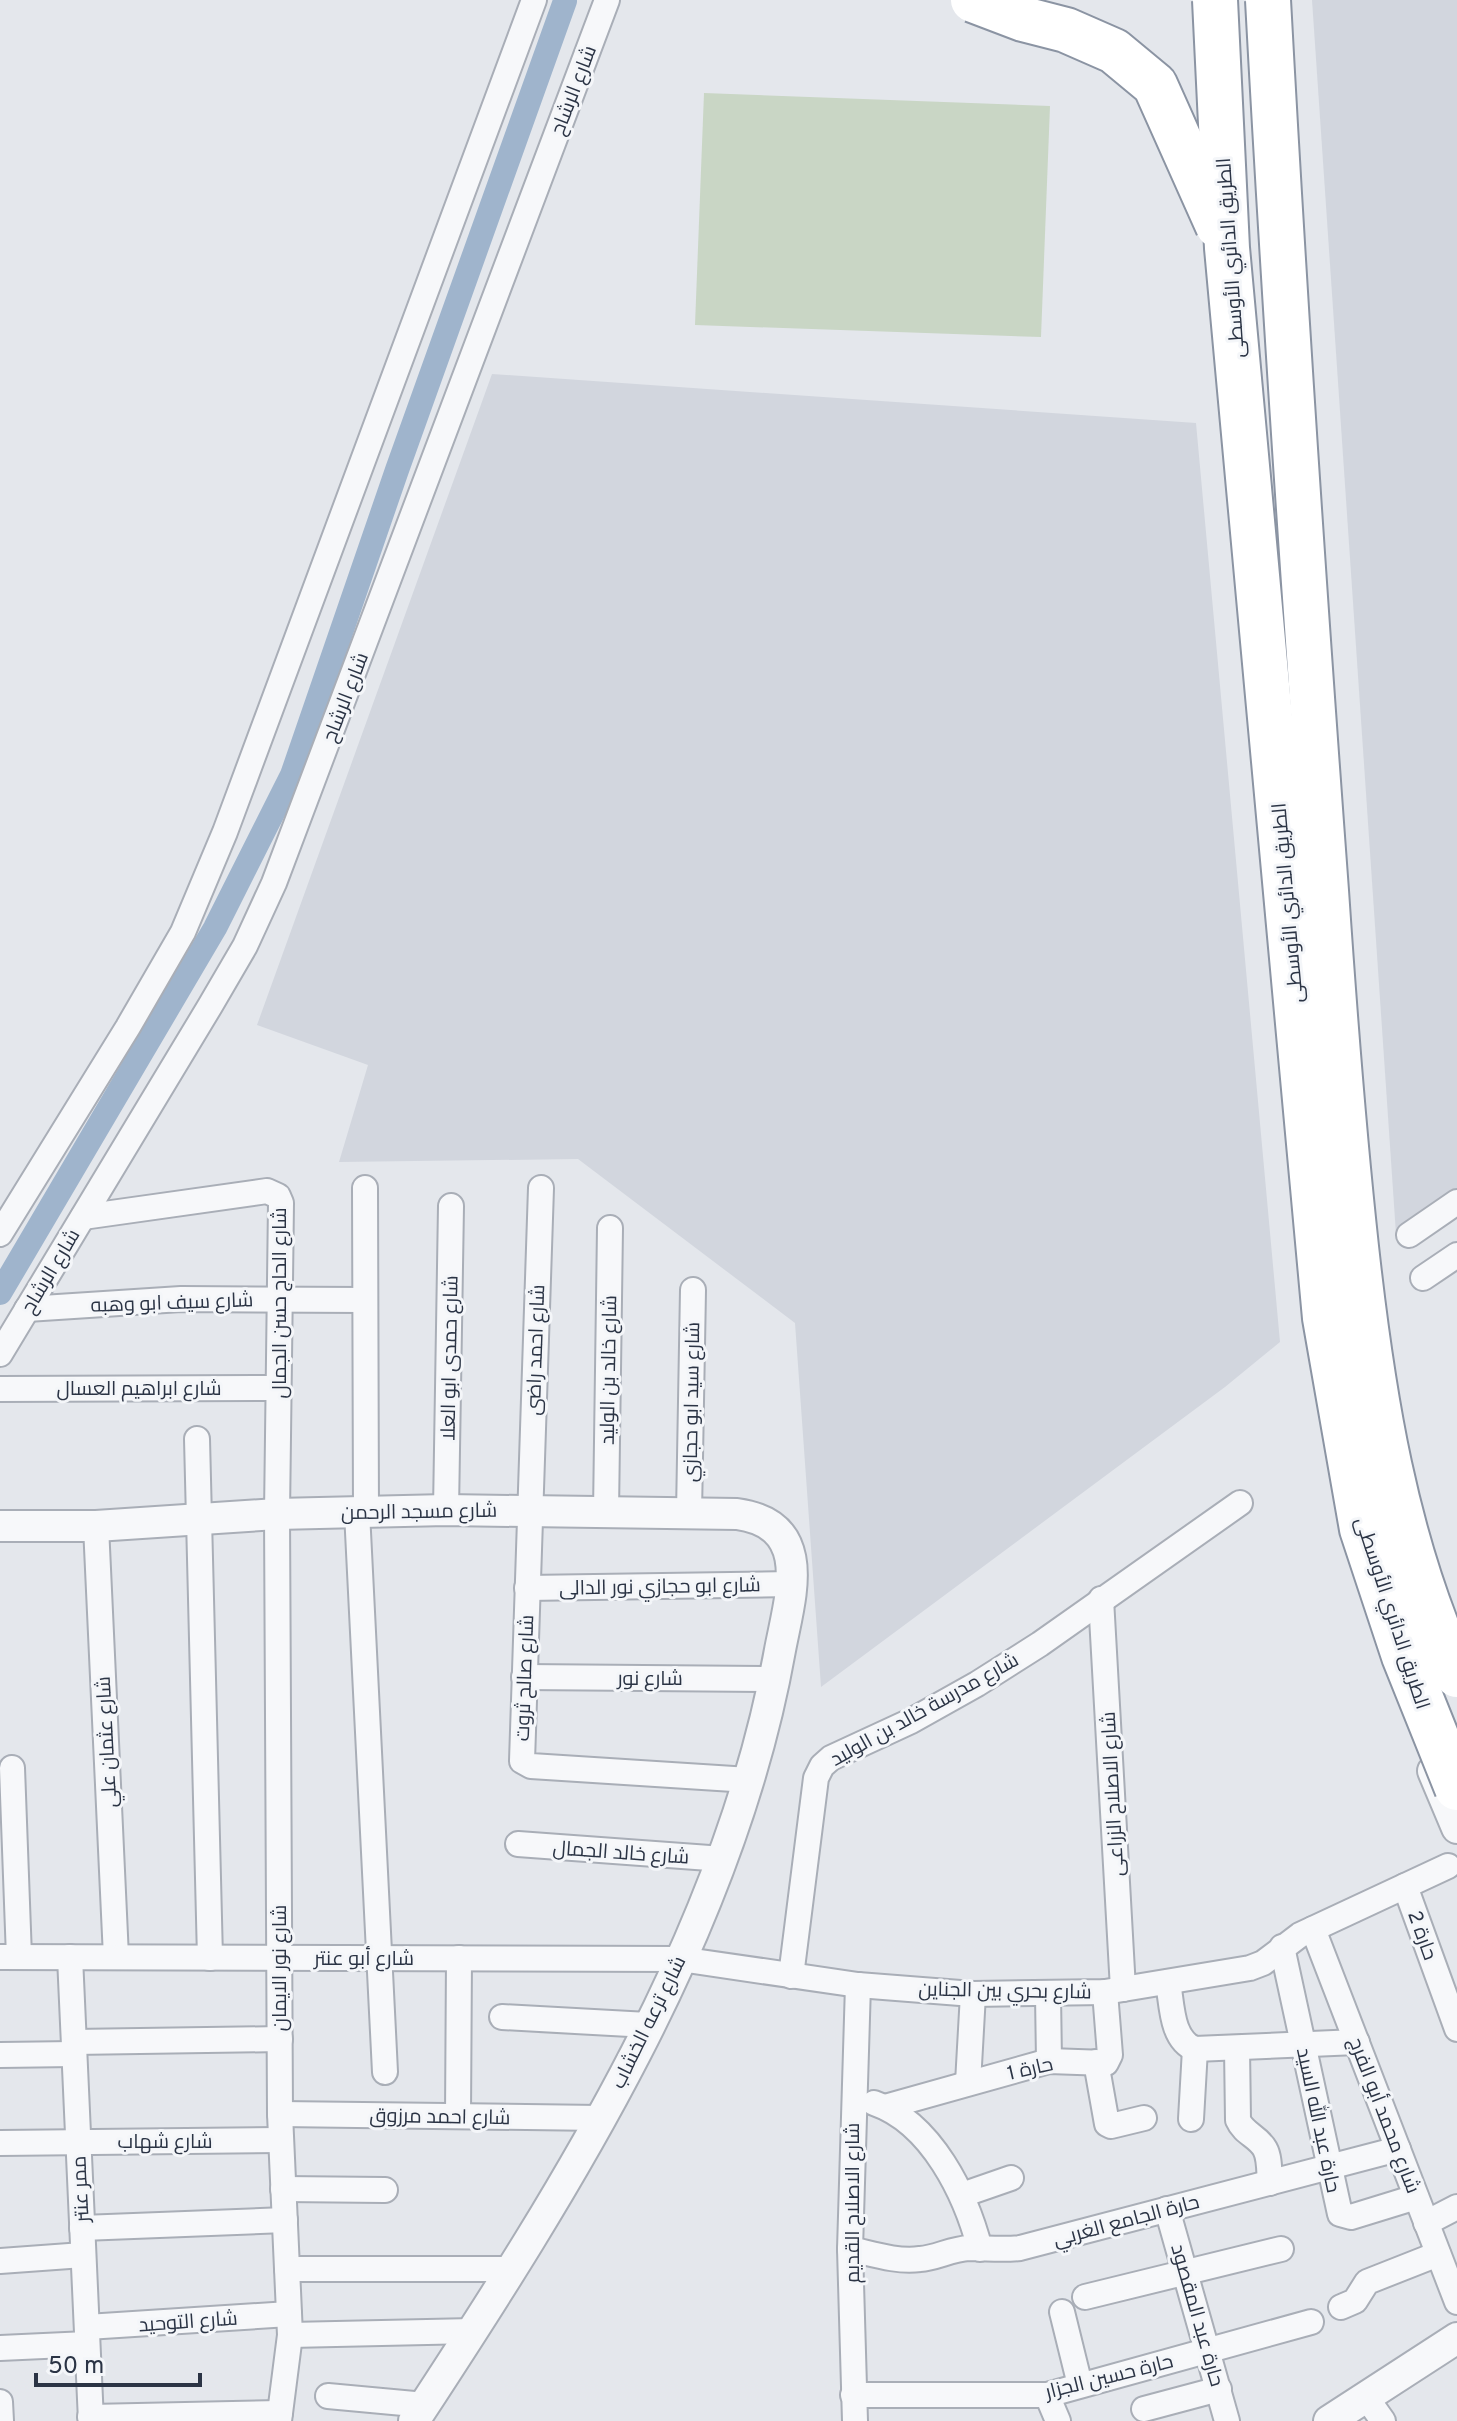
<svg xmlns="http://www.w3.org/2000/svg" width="1457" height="2421" viewBox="0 0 1457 2421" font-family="Overpass,Cairo,sans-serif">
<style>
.built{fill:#d2d6de}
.green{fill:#c9d6c5}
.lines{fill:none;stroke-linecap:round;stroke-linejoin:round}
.canal{stroke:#9fb4cc;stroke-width:24}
.minor-casing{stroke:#a9aeb7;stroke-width:28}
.tertiary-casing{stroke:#a9aeb7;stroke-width:34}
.minor{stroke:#f7f8fa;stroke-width:24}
.tertiary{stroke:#f7f8fa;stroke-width:30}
.motorway-bridge-casing{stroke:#8b94a3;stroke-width:48;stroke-linecap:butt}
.motorway-bridge{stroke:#fff;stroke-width:44}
.labels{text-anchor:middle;stroke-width:6;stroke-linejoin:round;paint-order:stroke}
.street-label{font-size:20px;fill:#2b3445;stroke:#f4f6f9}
</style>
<rect width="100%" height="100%" fill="#e4e7ec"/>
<g class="built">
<polygon points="1312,0 1457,0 1457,1192 1396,1234"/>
<polygon points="492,374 1196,423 1280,1342 1225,1387 821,1687 795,1323 578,1159 339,1162 368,1065 257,1025"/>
</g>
<polygon class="green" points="704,93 1050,106 1041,337 695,325"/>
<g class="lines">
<polyline class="canal" points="0,1293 215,928 292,775 397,470 565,1"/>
<defs>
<g id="minor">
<polyline points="365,1188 366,1512"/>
<polyline points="541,1188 522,1761 531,1766 749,1780"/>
<polyline points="83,1217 267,1191 278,1196 281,1203 277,1514 280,2114 290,2335 279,2421"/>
<polyline points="0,1234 128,1027 183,932 225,832 534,0"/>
<polyline points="1409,1235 1457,1202"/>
<polyline points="1423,1278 1457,1255"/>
<polyline points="27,1309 181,1299 365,1300"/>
<polyline points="0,1354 210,1006 245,946 274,883 607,0"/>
<polyline points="0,1389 278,1388"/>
<polyline points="197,1439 210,1958"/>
<polyline points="446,1510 451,1206"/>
<polyline points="357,1512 385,2072"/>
<polyline points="606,1512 610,1228"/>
<polyline points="689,1513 693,1290"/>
<polyline points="96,1526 116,1957"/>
<polyline points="527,1588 792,1584"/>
<polyline points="1101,1599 1123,1989"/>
<polyline points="524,1677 775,1679"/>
<polyline points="12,1768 19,1957"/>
<polyline points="518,1844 723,1859"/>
<polyline points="1405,1886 1457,2029"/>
<polyline points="1313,1929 1457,2302"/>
<polyline points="1282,1947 1340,2214 1351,2217 1416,2197"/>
<polyline points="0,1957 680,1959 858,1985 973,1994 1105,1992 1250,1968 1263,1963 1300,1935 1448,1866"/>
<polyline points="70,1957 91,2421"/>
<polyline points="791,1976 816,1778 822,1766 831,1758 911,1721 977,1684 1040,1644 1240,1503"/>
<path d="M 1168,1982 C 1172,2004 1171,2040 1195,2049 L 1357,2042"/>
<polyline points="1048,1995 1049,2061"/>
<polyline points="502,2017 648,2025"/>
<polyline points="74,2042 280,2039"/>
<path d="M 1237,2048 L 1238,2120 C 1244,2134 1258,2136 1265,2149 C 1270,2158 1269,2173 1270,2183"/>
<polyline points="0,2055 74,2054"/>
<polyline points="1096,2062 1107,2124 1111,2126 1144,2118"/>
<polyline points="968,2083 973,1994"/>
<path d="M 874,2103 C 932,2123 966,2195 980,2249"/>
<polyline points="885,2107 1049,2061 1106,2063 1110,2055 1105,1992"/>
<polyline points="280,2114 600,2118"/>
<polyline points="458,2116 459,1958"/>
<polyline points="1191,2119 1195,2049"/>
<polyline points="0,2143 281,2140"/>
<polyline points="283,2189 385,2190"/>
<polyline points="962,2195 1011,2178"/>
<polyline points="1167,2209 1227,2421"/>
<polyline points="1426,2223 1457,2207"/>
<polyline points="82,2228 285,2220"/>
<path d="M 850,2249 C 873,2254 896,2262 920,2259 C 936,2258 951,2249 969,2248 C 987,2248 1002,2250 1020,2248 L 1398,2149"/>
<polyline points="0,2261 83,2255"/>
<polyline points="287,2269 513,2269"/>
<polyline points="1085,2297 1281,2249"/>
<polyline points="1341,2307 1355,2301 1367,2282 1438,2254"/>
<polyline points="1062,2312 1080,2385"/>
<polyline points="87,2327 289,2314"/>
<polyline points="290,2335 473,2331"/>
<polyline points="0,2348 87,2344"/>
<polyline points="853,2395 1047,2395 1311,2322"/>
<polyline points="1047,2395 1058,2421"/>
<polyline points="328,2396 425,2405"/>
<polyline points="1366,2397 1383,2421"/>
<polyline points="0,2402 1,2421"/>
<polyline points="1144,2409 1219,2389"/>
<polyline points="90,2417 280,2413"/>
<polyline points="855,2421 850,2249 858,1985"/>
</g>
<g id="tertiary">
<path d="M 0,1526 L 96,1526 L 277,1514 L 446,1510 L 737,1514 C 815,1525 790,1597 780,1650 C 730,1931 568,2186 414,2421"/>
<polyline points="1433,1771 1457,1828"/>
<polyline points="1329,2421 1457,2338"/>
</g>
</defs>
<use href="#minor" class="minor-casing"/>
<use href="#tertiary" class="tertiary-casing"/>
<use href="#minor" class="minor"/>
<use href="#tertiary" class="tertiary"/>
<defs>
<g id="motorway-bridge">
<polyline points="973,0 1023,19 1066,30 1114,51 1155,85 1218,226"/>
<polyline points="1215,0 1227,248 1325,1318 1362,1529 1404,1656 1457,1788"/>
<path d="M 1268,0 C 1284,297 1304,594 1326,891 C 1334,1010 1343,1128 1356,1247 C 1372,1392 1395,1541 1457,1675"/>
</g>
</defs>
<use href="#motorway-bridge" class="motorway-bridge-casing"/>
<use href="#motorway-bridge" class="motorway-bridge"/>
</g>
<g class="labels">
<g class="street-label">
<text transform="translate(573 90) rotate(-69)" y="7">شارع الرشاح</text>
<text transform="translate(1230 258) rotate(-94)" y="7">الطريق الدائري الأوسطى</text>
<text transform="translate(345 697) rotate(-69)" y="7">شارع الرشاح</text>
<text transform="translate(1287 903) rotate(-95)" y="7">الطريق الدائري الأوسطى</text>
<text transform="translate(50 1271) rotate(-59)" y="7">شارع الرشاح</text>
<text transform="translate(172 1302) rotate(-2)" y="7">شارع سيف ابو وهبه</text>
<text transform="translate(279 1303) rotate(-90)" y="7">شارع الحاج حسن الجمال</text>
<text transform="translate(535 1350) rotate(-88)" y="7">شارع احمد راضى</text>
<text transform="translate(449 1358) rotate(-89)" y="7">شارع حمدى ابو العلا</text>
<text transform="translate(608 1370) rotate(-89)" y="7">شارع خالد بن الوليد</text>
<text x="139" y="1395">شارع ابراهيم العسال</text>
<text transform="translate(691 1402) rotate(-89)" y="7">شارع سيد ابو حجازي</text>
<text transform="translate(419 1511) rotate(-1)" y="7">شارع مسجد الرحمن</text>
<text transform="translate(660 1586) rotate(-1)" y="7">شارع ابو حجازي نور الدالى</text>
<text transform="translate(1393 1613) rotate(72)" y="7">الطريق الدائري الأوسطى</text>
<text transform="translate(524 1678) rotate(-88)" y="7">شارع صالح ثروت</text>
<text x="650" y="1685">شارع نور</text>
<text transform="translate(924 1709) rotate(-29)" y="7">شارع مدرسة خالد بن الوليد</text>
<text transform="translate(106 1742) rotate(-93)" y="7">شارع عثمان علي</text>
<text transform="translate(1112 1794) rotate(-93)" y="7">شارع الاصلاح الزراعى</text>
<text transform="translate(621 1852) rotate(4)" y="7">شارع خالد الجمال</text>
<text transform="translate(1423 1935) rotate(70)" y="7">حارة 2</text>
<text x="364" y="1965">شارع أبو عنتر</text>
<text transform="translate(279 1968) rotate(-90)" y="7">شارع نور الايمان</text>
<text transform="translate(1005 1990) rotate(1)" y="7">شارع بحري بين الجناين</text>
<text transform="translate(648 2022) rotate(-64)" y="7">شارع ترعه الخشاب</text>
<text transform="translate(1030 2068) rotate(-13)" y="7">حارة 1</text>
<text transform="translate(1385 2115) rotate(69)" y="7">شارع محمد أبو الفرج</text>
<text transform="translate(440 2116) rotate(1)" y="7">شارع احمد مرزوق</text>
<text transform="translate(1319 2120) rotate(78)" y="7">حارة عبد الله السيد</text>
<text x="165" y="2148">شارع شهاب</text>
<text transform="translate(80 2189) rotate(-93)" y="7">ممر عنتر</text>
<text transform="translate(852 2203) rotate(-90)" y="7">شارع الاصلاح القديم</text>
<text transform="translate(1126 2220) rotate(-15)" y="7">حارة الجامع الغربي</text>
<text transform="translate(1198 2315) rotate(74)" y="7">حارة عبد المقصود</text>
<text transform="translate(188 2321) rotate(-4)" y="7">شارع التوحيد</text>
<text transform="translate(1109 2376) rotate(-14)" y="7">حارة حسين الجزار</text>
</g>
</g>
<path d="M36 2373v12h164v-12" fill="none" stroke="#2b3445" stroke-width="4"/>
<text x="48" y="2373" font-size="24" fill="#2b3445" stroke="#f4f6f9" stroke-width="6" paint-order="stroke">50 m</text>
</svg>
